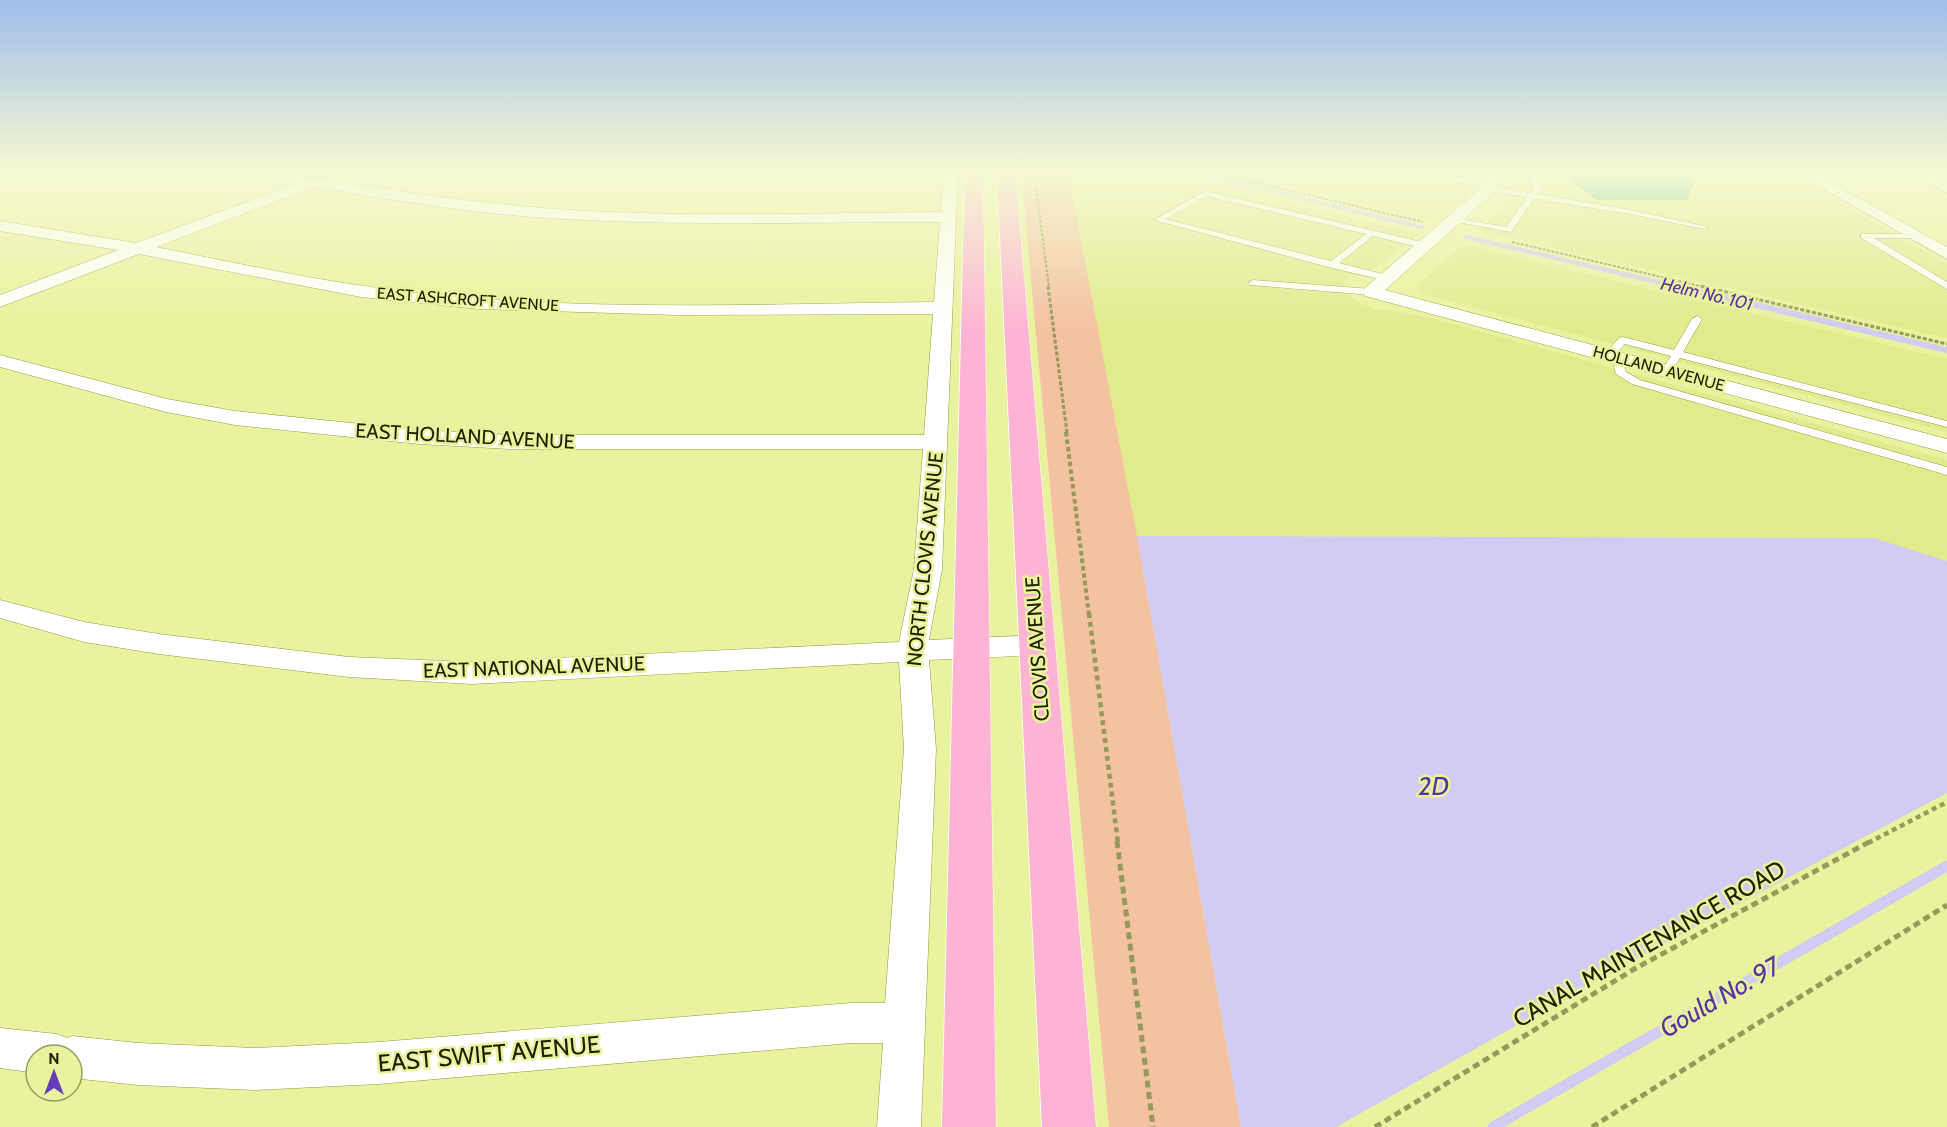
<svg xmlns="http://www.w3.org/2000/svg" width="1947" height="1127" viewBox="0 0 1947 1127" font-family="Cabin,sans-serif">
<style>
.built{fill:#e1eb8c}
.green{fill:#f4c1a1}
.water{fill:#d2cbf3}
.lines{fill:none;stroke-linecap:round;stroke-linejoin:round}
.stream-far2{stroke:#d2cbf3;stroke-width:4.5}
.stream-far1{stroke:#d2cbf3;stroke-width:6}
.stream{stroke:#d2cbf3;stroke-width:11}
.lane-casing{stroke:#929a45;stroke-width:1}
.street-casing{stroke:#929a45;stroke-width:1}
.primary-casing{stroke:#fff;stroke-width:1}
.path-far4{stroke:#949a5b;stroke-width:2;stroke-dasharray:3 1.5;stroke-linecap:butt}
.path-far3{stroke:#949a5b;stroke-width:3;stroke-dasharray:4 2;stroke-linecap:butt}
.path-far2{stroke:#949a5b;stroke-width:4;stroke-dasharray:4.5 3;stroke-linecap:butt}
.path-far1{stroke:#949a5b;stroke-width:4.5;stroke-dasharray:5 4;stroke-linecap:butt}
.path{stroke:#949a5b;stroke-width:5;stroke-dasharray:7 4.5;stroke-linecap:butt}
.lane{fill:#fff;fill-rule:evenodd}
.street{fill:#fff;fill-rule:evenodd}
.primary{fill:#fdb4d4;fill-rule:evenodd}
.wall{fill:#60bda4}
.building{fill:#70dcbf;stroke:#4e9a86;stroke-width:1.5}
.labels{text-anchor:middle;stroke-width:5;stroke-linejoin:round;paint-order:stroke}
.far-street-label{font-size:16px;fill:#1e2000;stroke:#e9f29c}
.far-water-label{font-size:18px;font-style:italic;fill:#5833a1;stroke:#e9f29c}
.street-label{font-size:20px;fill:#1e2000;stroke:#e9f29c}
.near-street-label{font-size:24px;fill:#1e2000;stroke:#e9f29c}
.near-water-label{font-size:26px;font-style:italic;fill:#5833a1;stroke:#e9f29c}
</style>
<rect width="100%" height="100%" fill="#e9f29c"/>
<g class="built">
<polygon points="1068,171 1155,171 1419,234 1378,267 1347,278 1343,285 1347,293 1358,302 1376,309 1431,318 1947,460 1947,561 1874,538 1137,536"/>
<polygon points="1220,171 1473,171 1476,181 1469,194 1435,221"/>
<polygon points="1511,171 1785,171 1947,264 1947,338 1479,231 1515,197 1518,184"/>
<polygon points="1463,245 1947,359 1947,432 1424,294 1417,290 1417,286"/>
</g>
<polygon class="green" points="1021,171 1068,171 1137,536 1241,1127 1109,1127"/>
<polygon class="water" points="1137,536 1874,538 1947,561 1947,793 1637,958 1336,1127 1241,1127"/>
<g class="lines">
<g class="stream-far2">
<polyline points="1186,171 1422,227"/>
<polyline points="1466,237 1683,288"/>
</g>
<polyline class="stream-far1" points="1676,286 1947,350"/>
<polyline class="stream" points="1493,1127 1947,866"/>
<defs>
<g id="lane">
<polygon points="1442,171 1451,171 1462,178 1494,184 1494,187 1530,193 1534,188 1525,171 1532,171 1542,188 1537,194 1625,209 1708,227 1704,229 1625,213 1534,199 1511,232 1457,222 1454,222 1454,218 1506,227 1527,197 1486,191 1486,187 1457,182"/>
<polygon points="1540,171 1586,171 1587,172 1583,174"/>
<path d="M 1205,191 L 1426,243 L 1430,246 L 1426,249 L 1373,236 L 1339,263 L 1391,276 L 1391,280 L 1388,281 L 1328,267 L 1154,220 ZM 1206,196 L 1366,234 L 1331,261 L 1165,219 Z"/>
<polygon points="1861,234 1918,234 1918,238 1874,238 1947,282 1947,289 1861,238"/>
<polygon points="1253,280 1372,289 1377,292 1372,295 1250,285 1248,283"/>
<polygon points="1697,316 1702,319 1683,352 1947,421 1947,427 1680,358 1671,372 1663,372 1662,370 1671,356 1625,344 1613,357 1605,357 1604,355 1619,338 1623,337 1674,350 1692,319"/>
<polygon points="1624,356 1629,359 1624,367 1626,372 1640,380 1947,467 1947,475 1632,384 1616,374 1614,367 1620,357"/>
</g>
<g id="street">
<path d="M 236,171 C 282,171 326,180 371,187 C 420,195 469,201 519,206 C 659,219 801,213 941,212 L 944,171 L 958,171 L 942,569 L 929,640 L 1037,635 L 1047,638 L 1052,645 L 1047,652 L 1037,655 L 929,660 L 936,749 L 921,1127 L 877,1127 L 883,1043 L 851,1043 L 379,1084 L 255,1090 L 138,1085 L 72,1078 L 72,1055 L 36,1055 L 36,1073 L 0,1068 L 0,1028 L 57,1034 L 67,1038 L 72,1036 L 138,1043 L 255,1048 L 379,1042 L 851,1003 L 885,1003 L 904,749 L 899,662 L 472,684 L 349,677 L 159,654 L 84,642 L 0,618 L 0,600 L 84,622 L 159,634 L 349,657 L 472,662 L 899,642 L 914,569 L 923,449 L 511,449 L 419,444 L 235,425 L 166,412 L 0,367 L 0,355 L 167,399 L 235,411 L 419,430 L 511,435 L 924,435 L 933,314 L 678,315 L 479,309 L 361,297 L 139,254 L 0,307 L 0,295 L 118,250 L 0,231 L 0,221 L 136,243 L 295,184 L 243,175 ZM 314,187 C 383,198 452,210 521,216 C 660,227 801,222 940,222 L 934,302 C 760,304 584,312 411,292 C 326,283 241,264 156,247 Z"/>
<polygon points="1481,171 1495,171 1499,181 1494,192 1385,290 1947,439 1947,453 1365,296 1363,292 1365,288 1482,187 1485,181"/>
<polygon points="1792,171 1810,171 1947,247 1947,259"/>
<polygon points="1907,171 1926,171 1947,181 1947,192"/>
</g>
<g id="primary">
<polygon points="965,171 983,171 996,1127 942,1127"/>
<polygon points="997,171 1015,171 1096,1127 1042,1127"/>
</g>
</defs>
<use href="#lane" class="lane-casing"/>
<use href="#street" class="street-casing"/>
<use href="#primary" class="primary-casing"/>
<g class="path-far4">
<polyline points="1034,171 1049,288"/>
<polyline points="1207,171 1423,222"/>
<polyline points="1512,242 1708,288"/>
</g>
<g class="path-far3">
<polyline points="1048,286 1067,433"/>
<polyline points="1701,286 1947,344"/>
</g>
<polyline class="path-far2" points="1066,432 1089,615"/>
<g class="path-far1">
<polyline points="1089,613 1118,843"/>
<polyline points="1868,843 1947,802"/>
</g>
<g class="path">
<polyline points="1117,841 1153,1127"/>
<polyline points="1375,1127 1636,968 1871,841"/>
<polyline points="1592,1127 1947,905"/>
</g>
<use href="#lane" class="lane"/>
<use href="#street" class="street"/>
<use href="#primary" class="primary"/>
</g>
<polygon class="wall" points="1566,171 1676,171 1694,183 1687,200 1596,200 1564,175"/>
<polygon class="building" points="1586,171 1676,171 1694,183 1602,183"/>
<linearGradient id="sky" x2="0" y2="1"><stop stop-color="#9fbdec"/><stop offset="0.52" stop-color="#f5f9d2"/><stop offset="1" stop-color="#f5f9d2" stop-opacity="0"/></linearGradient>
<rect width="1947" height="329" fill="url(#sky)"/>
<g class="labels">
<g class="far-street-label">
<text transform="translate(468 299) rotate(4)" y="6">EAST ASHCROFT AVENUE</text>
<text transform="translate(1659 368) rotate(15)" y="6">HOLLAND AVENUE</text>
</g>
<g class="far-water-label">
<text transform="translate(1707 294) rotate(13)" y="6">Helm No. 101</text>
</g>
<g class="street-label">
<text transform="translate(465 436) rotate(3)" y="7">EAST HOLLAND AVENUE</text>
<text transform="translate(925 559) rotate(-84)" y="7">NORTH CLOVIS AVENUE</text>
<text transform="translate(1037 649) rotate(-94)" y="7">CLOVIS AVENUE</text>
<text transform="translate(534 667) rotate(-2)" y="7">EAST NATIONAL AVENUE</text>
</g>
<g class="near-street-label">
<text transform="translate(1649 944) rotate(-30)" y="8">CANAL MAINTENANCE ROAD</text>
<text transform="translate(489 1054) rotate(-5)" y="8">EAST SWIFT AVENUE</text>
</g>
<g class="near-water-label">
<text x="1434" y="795">2D</text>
<text transform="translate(1720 997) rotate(-30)" y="9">Gould No. 97</text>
</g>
</g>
<g transform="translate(54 1073)"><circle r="28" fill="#e9f29c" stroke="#989e5e" stroke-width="1.5"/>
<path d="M0-4.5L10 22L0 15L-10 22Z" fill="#653db6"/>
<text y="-9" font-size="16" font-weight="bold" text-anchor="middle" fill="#1e2000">N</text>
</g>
</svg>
